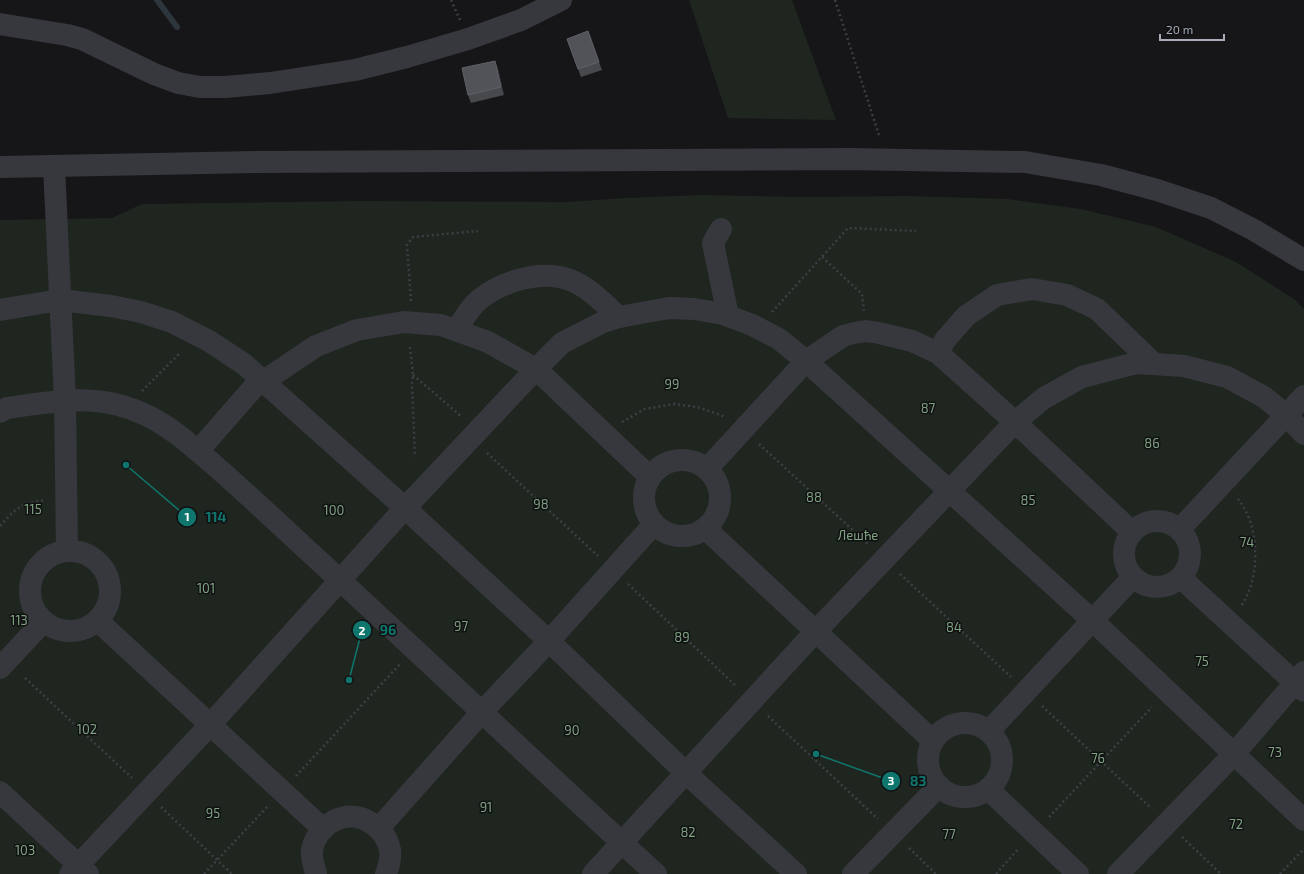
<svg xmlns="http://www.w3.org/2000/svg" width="1304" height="874" viewBox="0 0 1304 874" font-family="'Exo 2',sans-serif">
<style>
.green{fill:#1e261f}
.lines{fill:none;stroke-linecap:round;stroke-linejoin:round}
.stream{stroke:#2c353c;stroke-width:6}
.path{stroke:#3d3f44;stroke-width:2.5;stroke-dasharray:2 3;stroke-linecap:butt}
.minor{stroke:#37383d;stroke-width:22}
.wall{fill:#47494d}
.shaded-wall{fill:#2f3033}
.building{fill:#525359;stroke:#5f6168}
.labels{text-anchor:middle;stroke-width:3;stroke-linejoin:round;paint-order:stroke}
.park-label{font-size:13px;fill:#7fa381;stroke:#111113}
.leader{fill:none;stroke:#0f766e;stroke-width:1.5}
.callout-dot{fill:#0f766e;stroke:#111113;stroke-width:1.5}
.mark-label{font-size:12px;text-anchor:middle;font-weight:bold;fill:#fff}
.callout-label{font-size:14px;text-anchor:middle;font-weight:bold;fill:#0f766e;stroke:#111113;stroke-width:3;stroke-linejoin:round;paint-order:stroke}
</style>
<rect width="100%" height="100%" fill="#161618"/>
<g class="green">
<polygon points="689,0 792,0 836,120 728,118"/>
<polygon points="701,195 808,197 907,196 1007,199 1081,209 1156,227 1236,262 1294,299 1304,309 1304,874 0,874 0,220 112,218 142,204 361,201 568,202 625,198"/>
</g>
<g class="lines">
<polyline class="stream" points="157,0 177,27"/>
<g class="path">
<polyline points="451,0 460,20"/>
<polyline points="835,0 880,138"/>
<polyline points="822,257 862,294 864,311"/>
<polyline points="411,301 407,245 413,237 478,231"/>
<polyline points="772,312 848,228 916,231"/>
<polyline points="410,347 413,375 412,383 415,457"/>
<polyline points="413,375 462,417"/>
<polyline points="142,391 181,352"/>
<polyline points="622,422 645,409 674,404 697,407 721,415 725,418"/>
<polyline points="759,444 869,545"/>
<polyline points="487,453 598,556"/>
<path d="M 1238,499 C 1260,525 1261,578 1241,606"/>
<path d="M 0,526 C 16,508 21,503 46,500"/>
<polyline points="900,574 1011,677"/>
<polyline points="628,584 736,686"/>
<polyline points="25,678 132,778"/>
<polyline points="1042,706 1151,808"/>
<polyline points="768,716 878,819"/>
<polyline points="296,776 400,664"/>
<polyline points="161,807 232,874"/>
<polyline points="1049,817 1152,707"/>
<polyline points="1182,837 1221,874"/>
<polyline points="909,848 936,874"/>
<polyline points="204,874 268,806"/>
<polyline points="996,874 1019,848"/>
<polyline points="1280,874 1304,849"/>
</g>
<g class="minor">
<polyline points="0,24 67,35 82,39 154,74 178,83 200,87 225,87 270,83 355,70 407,57 468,39 521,20 561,0"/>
<polyline points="54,166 65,400 67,551"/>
<polyline points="0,167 258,162 850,159 1025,162 1101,175 1157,190 1211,208 1254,230 1304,260"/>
<polyline points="721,229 713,243 728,316"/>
<polyline points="0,310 60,300 111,306 141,312 172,322 209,341 244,364 405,508 549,641 686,773 796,874"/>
<path d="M 457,330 C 463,319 470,307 480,299 C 503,281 542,269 570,280 C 589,287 604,304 619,317"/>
<polyline points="938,353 945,340 966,316 997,295 1032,289 1067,295 1097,309 1154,364"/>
<polyline points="264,381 316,346 357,330 404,322 441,325 488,342 536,369 650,477"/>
<path d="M 0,412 L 7,408 C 57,401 98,392 146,415 C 171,427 192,446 213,464 C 244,491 275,520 305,548 C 423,656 538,766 656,874"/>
<polyline points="198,451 261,379"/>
<circle cx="682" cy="498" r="38"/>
<polyline points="707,469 806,361 843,336 854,333 866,331 879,333 912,341 938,353 1015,422 1132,532"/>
<circle cx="1157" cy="554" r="33"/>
<polyline points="706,529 933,741"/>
<polyline points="1180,529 1304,396"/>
<circle cx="70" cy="591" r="40"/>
<polyline points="1181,578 1304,691"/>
<polyline points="98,621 323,829"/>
<polyline points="0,668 43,622"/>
<circle cx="965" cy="760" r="37"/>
<polyline points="989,731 1133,577"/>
<polyline points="988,789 1078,874"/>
<polyline points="0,792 88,874"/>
<polyline points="379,828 482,712 549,641 654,524"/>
<polyline points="70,874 210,725 405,508 536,369 562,343 603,322 619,317 669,308 695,309 723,314 752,325 779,339 806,361 1093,621 1304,820"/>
<path d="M 316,874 C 314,866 311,858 312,850 C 315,834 328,820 345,817 C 365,814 386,829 390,850 C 391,858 389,866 386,874"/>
<polyline points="593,874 816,631 1015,422 1044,398 1082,377 1136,363 1184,366 1227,377 1264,397 1286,415 1304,434"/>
<polyline points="853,874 939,786"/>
<polyline points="1118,874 1234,754 1304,672"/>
</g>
</g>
<g class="wall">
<polygon points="567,39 599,62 602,70 581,77"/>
<polygon points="495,61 498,69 504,95 471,103 468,95"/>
</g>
<polygon class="shaded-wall" points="495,61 498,69 504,95 501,87"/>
<g class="building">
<polygon points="588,31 599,62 578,69 567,39"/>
<polygon points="495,61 501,87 468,95 462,68"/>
</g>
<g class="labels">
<g class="park-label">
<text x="672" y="389">99</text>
<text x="928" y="413">87</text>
<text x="1152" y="448">86</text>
<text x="814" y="502">88</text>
<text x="1028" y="505">85</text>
<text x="541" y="509">98</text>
<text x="33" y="514">115</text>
<text x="334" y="515">100</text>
<text x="858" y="540">Лешће</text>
<text x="1247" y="547">74</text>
<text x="206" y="593">101</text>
<text x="19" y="625">113</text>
<text x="461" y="631">97</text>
<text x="954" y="632">84</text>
<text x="682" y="642">89</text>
<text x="1202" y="666">75</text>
<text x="87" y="734">102</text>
<text x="572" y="735">90</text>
<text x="1275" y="757">73</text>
<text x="1098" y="763">76</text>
<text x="486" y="812">91</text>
<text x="213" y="818">95</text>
<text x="1236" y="829">72</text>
<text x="688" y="837">82</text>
<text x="949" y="839">77</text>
<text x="25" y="855">103</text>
</g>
</g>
<path class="leader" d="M126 465L187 517M349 680L362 630M816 754L891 781"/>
<g class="callout-dot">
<circle cx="126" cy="465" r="4"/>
<circle cx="349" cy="680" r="4"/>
<circle cx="816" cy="754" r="4"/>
<circle cx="187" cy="517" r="10"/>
<circle cx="362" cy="630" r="10"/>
<circle cx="891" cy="781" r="10"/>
</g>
<g class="mark-label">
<text x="187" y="521">1</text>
<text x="362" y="635">2</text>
<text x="891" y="785">3</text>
</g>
<g class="callout-label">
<text x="216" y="522">114</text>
<text x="388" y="635">96</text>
<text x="918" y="786">83</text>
</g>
<path d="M1160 34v6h64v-6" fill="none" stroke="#a8adb8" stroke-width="2"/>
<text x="1166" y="34" font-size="12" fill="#a8adb8" stroke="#111113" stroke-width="3" paint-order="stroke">20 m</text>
</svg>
